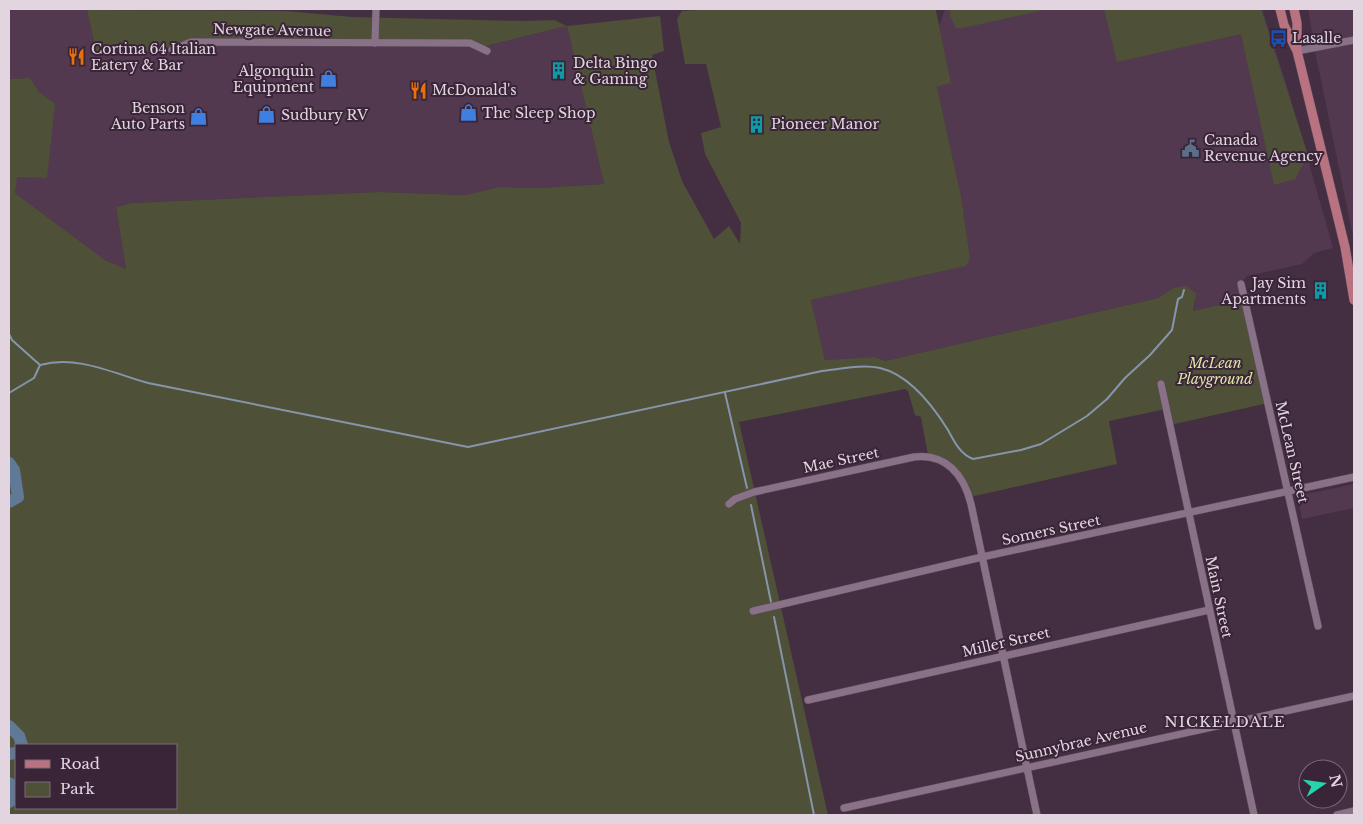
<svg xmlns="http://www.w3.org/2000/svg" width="1363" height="824" viewBox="0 0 1363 824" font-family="'Libre Baskerville',serif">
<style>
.built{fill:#523950}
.green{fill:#4e5037;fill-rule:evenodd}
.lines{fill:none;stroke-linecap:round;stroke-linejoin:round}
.stream{stroke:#8695ac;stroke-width:2}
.river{stroke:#5f7996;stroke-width:12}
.minor-casing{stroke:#5e4c5c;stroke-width:8}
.major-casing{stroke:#5e4c5c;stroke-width:10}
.minor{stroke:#897287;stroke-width:7}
.major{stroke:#b97380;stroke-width:9}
.labels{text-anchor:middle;stroke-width:4;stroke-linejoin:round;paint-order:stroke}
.street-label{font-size:14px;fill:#e2d5e0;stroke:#392537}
.poi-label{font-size:14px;fill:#e2d5e0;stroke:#392537;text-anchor:start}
.park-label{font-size:14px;font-style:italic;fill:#dee4a4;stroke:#392537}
.neighbourhood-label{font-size:15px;letter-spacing:1px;fill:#e2d5e0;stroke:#392537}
</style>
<rect width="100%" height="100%" fill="#442f42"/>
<g class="built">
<polygon points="9,9 87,10 96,51 162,51 182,44 470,43 482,47 567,26 604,184 538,188 499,187 466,195 379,192 131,203 116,207 126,269 105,260 15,193 16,177 50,101 39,92 30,78 9,79"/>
<polygon points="945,9 1262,9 1289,93 1333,248 1314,253 1302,264 1247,276 1241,283 1244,299 1193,311 1195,302 1173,288 1158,298 885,361 875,357 825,360 811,300 965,266 970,258 961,196 937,87 951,83 939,27"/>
<polygon points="1308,9 1354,9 1354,241 1316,56"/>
<polygon points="1354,484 1354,508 1302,519 1298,496"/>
</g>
<g class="green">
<path d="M 716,9 L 934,9 L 936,11 L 951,83 L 937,87 L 961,196 L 970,258 L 966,266 L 811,300 L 825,360 L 875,357 L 885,361 L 1158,298 L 1173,288 L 1186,286 L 1196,293 L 1193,311 L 1244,299 L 1268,403 L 1170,425 L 1166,409 L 1109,421 L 1117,464 L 970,497 L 958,472 L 928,455 L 921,417 L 915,415 L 908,391 L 905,389 L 739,422 L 828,815 L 9,815 L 9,79 L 30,78 L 39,92 L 55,104 L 47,178 L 17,177 L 15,193 L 105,260 L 126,269 L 116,207 L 131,203 L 379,192 L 466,195 L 499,187 L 538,188 L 604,184 L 567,26 L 482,47 L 470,43 L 191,41 L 162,51 L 96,51 L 87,10 L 286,11 L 352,17 L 525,21 L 554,20 L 567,26 L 660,16 L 664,51 L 652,55 L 669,142 L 682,181 L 714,239 L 729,226 L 740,244 L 741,223 L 705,154 L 701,133 L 721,127 L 706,64 L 685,64 L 677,19 L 682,11 ZM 16,745 L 176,745 L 176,808 L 16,808 Z"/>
<polygon points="950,9 1048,9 963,28 956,28 950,16"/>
<polygon points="1104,9 1261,9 1308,155 1295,179 1274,185 1241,34 1117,62"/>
</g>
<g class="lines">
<g class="stream">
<polyline points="9,334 12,340 40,365"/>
<path d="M 9,393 L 34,378 L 40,365 C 78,355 112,373 148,383 L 468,447 L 822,371 C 841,369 862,364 880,368 C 910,375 933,406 948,430 C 954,441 960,454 973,459 L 1021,450 L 1041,444 L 1087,416 L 1107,399 L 1125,378 L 1150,355 L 1172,330 L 1178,299 L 1182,297 L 1184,290"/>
<polyline points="725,393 747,488"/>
<polyline points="751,505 771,602"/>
<polyline points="774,617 814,815"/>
</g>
<g class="river">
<polyline points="9,463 14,470 18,497 9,502"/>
<polyline points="9,726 19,736 22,745"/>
<polyline points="9,754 16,753"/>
<polyline points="9,783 13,785 16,797 9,802"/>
</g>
<defs>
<g id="minor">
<polyline points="375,43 376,9"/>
<polyline points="172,50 191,42 470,43 487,51"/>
<polyline points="1297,51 1354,40"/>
<polyline points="1241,284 1318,626"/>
<polyline points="1161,384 1254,815"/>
<path d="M 729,504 L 735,499 L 754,492 L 914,457 C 946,453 964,475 971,504 L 1037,815"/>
<polyline points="753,611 982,557 1354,477"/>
<polyline points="808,700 1209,610"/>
<polyline points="844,808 1354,696"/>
<polyline points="1337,815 1354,811"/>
</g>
<g id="major">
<polyline points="1280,9 1284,25 1297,51 1345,247 1354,300"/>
<polyline points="1294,9 1297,23 1297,48"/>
</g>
</defs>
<use href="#minor" class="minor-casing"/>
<use href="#major" class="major-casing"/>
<use href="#minor" class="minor"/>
<use href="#major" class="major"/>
</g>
<defs>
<symbol id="bus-bare" viewBox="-9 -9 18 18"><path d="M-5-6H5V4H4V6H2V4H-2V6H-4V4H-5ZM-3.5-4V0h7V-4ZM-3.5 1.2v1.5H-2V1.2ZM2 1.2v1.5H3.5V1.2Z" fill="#1a4fb4" stroke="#392537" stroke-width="2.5" paint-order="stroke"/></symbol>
<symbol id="restaurant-bare" viewBox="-9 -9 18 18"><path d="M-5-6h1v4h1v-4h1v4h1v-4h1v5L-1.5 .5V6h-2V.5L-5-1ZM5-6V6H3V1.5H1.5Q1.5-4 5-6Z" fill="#e8710a" stroke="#392537" stroke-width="2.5" paint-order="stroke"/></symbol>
<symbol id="building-bare" viewBox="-9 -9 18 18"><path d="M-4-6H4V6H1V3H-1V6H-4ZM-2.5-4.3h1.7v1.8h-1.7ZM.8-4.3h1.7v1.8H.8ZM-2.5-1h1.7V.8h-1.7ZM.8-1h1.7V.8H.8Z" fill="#0f9aa8" stroke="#392537" stroke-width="2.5" paint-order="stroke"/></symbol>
<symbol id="shop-bare" viewBox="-9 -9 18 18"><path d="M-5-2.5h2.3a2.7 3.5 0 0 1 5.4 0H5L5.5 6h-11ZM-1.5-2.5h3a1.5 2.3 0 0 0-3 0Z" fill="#3f7fe0" stroke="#392537" stroke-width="2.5" paint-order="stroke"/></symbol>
<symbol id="civic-bare" viewBox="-9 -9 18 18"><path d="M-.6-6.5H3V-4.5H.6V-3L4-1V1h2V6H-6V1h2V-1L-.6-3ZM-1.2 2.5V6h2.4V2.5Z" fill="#5c6f8a" stroke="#392537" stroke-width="2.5" paint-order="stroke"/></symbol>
</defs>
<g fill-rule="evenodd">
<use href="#bus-bare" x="1266" y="26" width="25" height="25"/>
<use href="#restaurant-bare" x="64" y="44" width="25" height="25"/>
<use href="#building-bare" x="546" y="58" width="25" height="25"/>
<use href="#shop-bare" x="316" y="66" width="25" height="25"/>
<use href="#restaurant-bare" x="406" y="78" width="25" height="25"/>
<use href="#shop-bare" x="456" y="100" width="25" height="25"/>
<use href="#shop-bare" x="254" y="102" width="25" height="25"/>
<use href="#shop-bare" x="186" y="104" width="25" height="25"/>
<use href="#building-bare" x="744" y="112" width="25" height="25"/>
<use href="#civic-bare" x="1178" y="136" width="25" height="25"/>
<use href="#building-bare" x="1308" y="278" width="25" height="25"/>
</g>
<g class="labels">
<g class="street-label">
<text transform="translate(272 30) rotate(1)" y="5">Newgate Avenue</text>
<text transform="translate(1292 452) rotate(77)" y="5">McLean Street</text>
<text transform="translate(841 460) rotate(-12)" y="5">Mae Street</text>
<text transform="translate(1051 530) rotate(-12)" y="5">Somers Street</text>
<text transform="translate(1219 597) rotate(78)" y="5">Main Street</text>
<text transform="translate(1006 642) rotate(-13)" y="5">Miller Street</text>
<text transform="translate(1081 742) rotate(-13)" y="5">Sunnybrae Avenue</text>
</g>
<g class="poi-label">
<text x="1292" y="43">Lasalle</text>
<text x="91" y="54">Cortina 64 Italian<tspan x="91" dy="16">Eatery &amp; Bar</tspan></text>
<text x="573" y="68">Delta Bingo<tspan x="573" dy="16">&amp; Gaming</tspan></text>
<text x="314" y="76" text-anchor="end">Algonquin<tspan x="314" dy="16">Equipment</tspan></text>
<text x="432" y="95">McDonald's</text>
<text x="185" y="113" text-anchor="end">Benson<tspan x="185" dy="16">Auto Parts</tspan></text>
<text x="482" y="118">The Sleep Shop</text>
<text x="281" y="120">Sudbury RV</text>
<text x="771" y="129">Pioneer Manor</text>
<text x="1204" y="145">Canada<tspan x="1204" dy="16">Revenue Agency</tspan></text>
<text x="1306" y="288" text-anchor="end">Jay Sim<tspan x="1306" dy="16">Apartments</tspan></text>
</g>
<g class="park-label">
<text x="1215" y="368">McLean<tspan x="1215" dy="16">Playground</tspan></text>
</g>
<g class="neighbourhood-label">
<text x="1225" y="727">NICKELDALE</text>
</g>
</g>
<rect width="1363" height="824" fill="none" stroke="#e2d5e0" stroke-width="20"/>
<rect x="15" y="744" width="162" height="65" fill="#392537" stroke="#7d6b7b"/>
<rect x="25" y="760" width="25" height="8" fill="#b97380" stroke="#7d6b7b"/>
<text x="60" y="769" font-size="15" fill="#e2d5e0">Road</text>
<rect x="25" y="782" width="25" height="15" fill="#4e5037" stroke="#7d6b7b"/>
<text x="60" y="794" font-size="15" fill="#e2d5e0">Park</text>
<g transform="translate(1323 784) rotate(77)"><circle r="24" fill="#392537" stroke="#7d6b7b"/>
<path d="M0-4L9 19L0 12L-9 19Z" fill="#24d5ae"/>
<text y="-8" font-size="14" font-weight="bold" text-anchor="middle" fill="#e2d5e0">N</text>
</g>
</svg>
